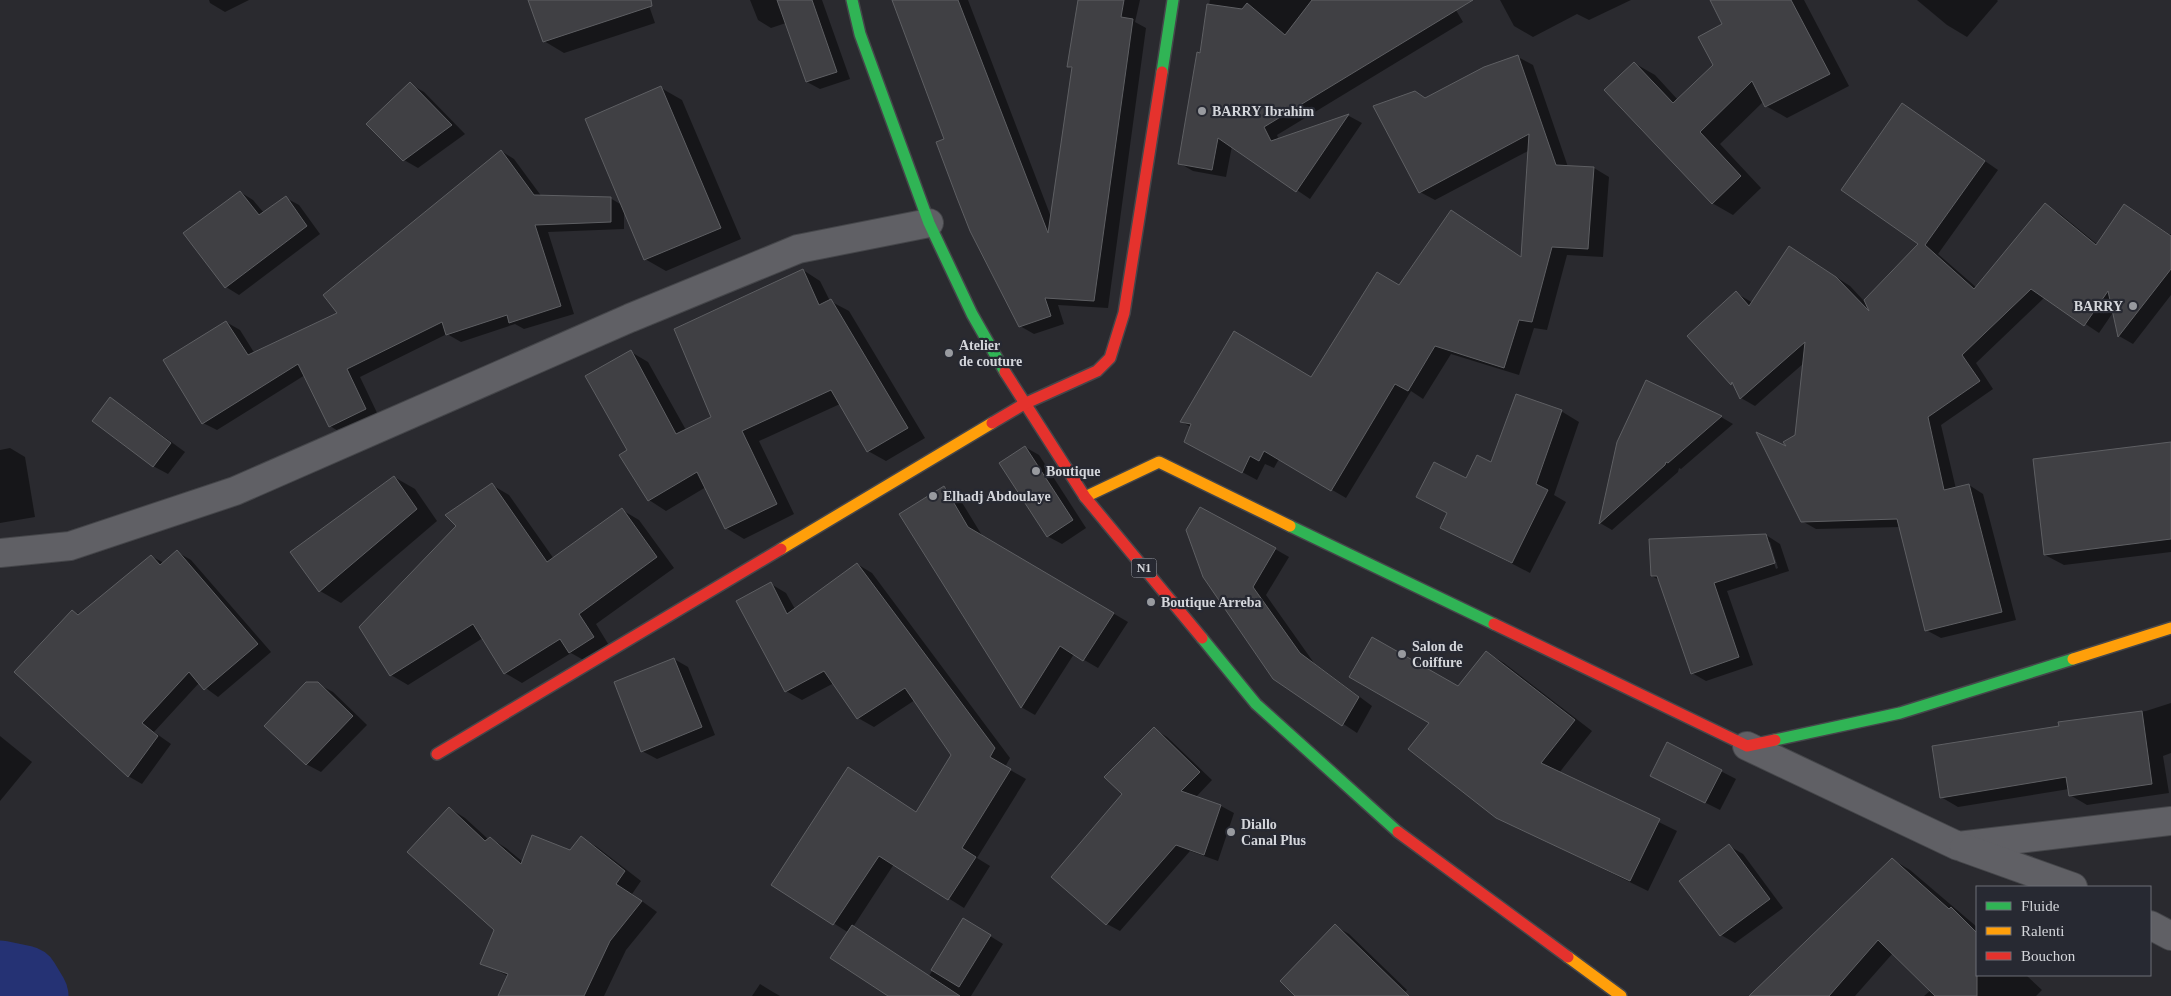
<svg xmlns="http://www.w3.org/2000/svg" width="2171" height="996" viewBox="0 0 2171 996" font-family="Georgia,serif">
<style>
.shadow{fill:#0007;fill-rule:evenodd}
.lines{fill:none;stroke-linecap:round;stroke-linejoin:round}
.river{stroke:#253274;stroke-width:71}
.building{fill:#404044;stroke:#5e5f63}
.street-casing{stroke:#45464a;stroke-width:30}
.fast-casing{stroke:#45464a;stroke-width:14}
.slow-casing{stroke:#45464a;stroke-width:14}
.jam-casing{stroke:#45464a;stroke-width:14}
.street{stroke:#606065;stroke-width:28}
.fast{stroke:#30b455;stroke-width:11}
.slow{stroke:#ff9f0a;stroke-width:11}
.jam{stroke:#e5322d;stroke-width:11}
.poi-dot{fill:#989a9f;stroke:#272932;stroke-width:2}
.labels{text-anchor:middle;stroke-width:4.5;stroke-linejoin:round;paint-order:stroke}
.shield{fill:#272932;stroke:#a0a2a8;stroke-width:1}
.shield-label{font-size:12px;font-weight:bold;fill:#d4d6db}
.poi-label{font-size:14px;font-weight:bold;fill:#d4d6db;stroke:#272932;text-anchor:start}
</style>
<rect width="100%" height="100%" fill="#2a2a2f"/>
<g class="shadow">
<polygon points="209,0 249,0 225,12 210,3"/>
<polygon points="530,0 647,0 655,23 564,53 544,41"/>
<polygon points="750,0 822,0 850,79 820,89 807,82 786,23 771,28 758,20"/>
<polygon points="894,0 968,0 1051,217 1073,69 1068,66 1082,0 1140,0 1135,22 1146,28 1108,308 1058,305 1064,324 1034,334 1020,326 946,140"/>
<polygon points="1210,0 1450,0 1463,22 1277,135 1279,140 1349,116 1362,123 1310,199 1232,146 1226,177 1193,171 1179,163"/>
<polygon points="1500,0 1631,0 1589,20 1577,14 1533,37 1514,26"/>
<polygon points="1711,0 1804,0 1849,86 1787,118 1766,106 1764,101 1720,144 1761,188 1733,215 1712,203 1634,63 1655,75 1678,100 1715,65 1723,25"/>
<polygon points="1917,0 1997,0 1998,1 1967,37 1947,25"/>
<polygon points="1518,57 1533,65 1568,167 1594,168 1609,177 1603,257 1567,255 1547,330 1534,328 1519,375 1451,354 1423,399 1411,391 1346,498 1279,459 1274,468 1265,464 1257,480 1201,450 1191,427 1182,422 1312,378 1399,286 1451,211 1523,258 1530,150 1435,200 1420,192 1426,99"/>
<polygon points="410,84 424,92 465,134 418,168 404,160"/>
<polygon points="661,88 682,100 741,239 666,271 645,259 624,209 624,229 548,232 574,314 524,329 515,324 461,342 447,334 360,377 379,417 343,434 330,426 305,375 217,430 203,423 226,322 240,330 255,354 339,313 501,151 514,159 542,197 610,198 622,205"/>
<polygon points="1902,104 1998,170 1938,254 1977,288 2045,205 2059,213 2098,245 2125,205 2169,234 2171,234 2171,295 2133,344 2119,336 2114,311 2099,333 2045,297 1976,363 1993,389 1941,425 1956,489 1969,485 1983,494 2016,620 1941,638 1926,630 1900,527 1816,529 1802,521 1791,449 1796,436 1804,363 1755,406 1741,398 1735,386 1688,336 1736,293 1753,303 1803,256 1850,286 1864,301 1920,244"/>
<polygon points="240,192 253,200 264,213 286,198 299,205 320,234 239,295 226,287"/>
<polygon points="803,270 820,281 830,301 849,311 925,438 886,461 868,451 840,404 759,441 794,514 744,539 726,528 706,487 666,511 649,500 628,451 631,352 648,362 686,430 713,417"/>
<polygon points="111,398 185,452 168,474 153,466"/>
<polygon points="1561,411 1579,422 1554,495 1566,502 1530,573 1442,527 1449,514 1417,497 1466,479 1492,464"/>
<polygon points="1721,417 1733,424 1681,469 1679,468 1678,472 1612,530 1600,523 1618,442"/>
<polygon points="2171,444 2171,552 2064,565 2045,555"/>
<polygon points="1025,447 1039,455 1086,528 1062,544 1047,536"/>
<polygon points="10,448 25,457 35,517 0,523 0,450"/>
<polygon points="394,477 415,489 437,521 341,603 320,591"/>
<polygon points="492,485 509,495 554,559 622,510 639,520 674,568 596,624 610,647 587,662 571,653 522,683 505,673 483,638 408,685 391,675 458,526"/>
<polygon points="944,487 958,496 983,537 1128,622 1098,668 1074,654 1035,715 1021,707 900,514"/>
<path d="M 1766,535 L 1780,544 L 1789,571 L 1727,591 L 1753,665 L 1706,681 L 1692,673 L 1659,580 L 1652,576 ZM 1767,542 L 1770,542 L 1778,568 L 1776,569 Z"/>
<polygon points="1275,549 1289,557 1266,595 1314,663 1372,706 1357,733 1274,678 1204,577"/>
<polygon points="177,552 191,560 271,652 218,697 199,683 154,732 171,744 142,784 128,776 73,611 80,615 151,556 164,563"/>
<polygon points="857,564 872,573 1010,758 1005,767 1026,779 977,858 990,866 964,908 894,864 853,927 929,976 964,920 1003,944 971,996 891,996 849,933 772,884 863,778 917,813 952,755 915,700 874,727 858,718 834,683 802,700 786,691 771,584 786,593 795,609"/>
<polygon points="1486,652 1504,663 1592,731 1559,773 1677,831 1648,891 1497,817 1459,687"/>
<polygon points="674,659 688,667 715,735 657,759 642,751"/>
<polygon points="318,684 333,692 367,725 321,772 306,764"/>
<polygon points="2171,703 2171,753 2163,756 2169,793 2087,805 2070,795 2069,789 1958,807 1941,797 2060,727 2060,724 2146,711"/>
<polygon points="1154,729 1167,737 1212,780 1196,797 1221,806 1234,813 1218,861 1190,851 1120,931 1107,924 1052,877 1123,794"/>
<polygon points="0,736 32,762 0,801"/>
<polygon points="1668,744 1736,779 1720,810 1666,783"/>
<polygon points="449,808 465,818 488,839 490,838 506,848 523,862 570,851 581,838 597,847 641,881 632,894 657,912 626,950 604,996 499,996 508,976 482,963 495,930"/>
<polygon points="1729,846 1743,854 1783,908 1735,943 1721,935"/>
<polygon points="1893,860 1910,870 1977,927 1977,975 2026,975 2042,990 2036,996 1924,996 1931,990 1893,953 1855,996 1750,996"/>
<polygon points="1335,926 1349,934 1407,990 1402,996 1297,996"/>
<polygon points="760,984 773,992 780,996 752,996"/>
</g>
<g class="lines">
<polyline class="river" points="0,976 24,981 33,996"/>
</g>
<g class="building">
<polygon points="528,0 651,0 652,6 543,42"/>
<polygon points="777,0 812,0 837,72 806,82"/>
<polygon points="892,0 958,0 1048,233 1072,67 1067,67 1078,0 1124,0 1121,17 1133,19 1094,301 1045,298 1051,316 1019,327 970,231 957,198 936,142 944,139"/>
<polygon points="1312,0 1473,0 1264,127 1271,141 1349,114 1296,192 1218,138 1212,170 1178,164 1197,52 1200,53 1207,4 1242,9 1247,3 1285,35"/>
<polygon points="1710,0 1791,0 1830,74 1765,107 1752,81 1700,132 1741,176 1712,204 1604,90 1634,62 1673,103 1713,65 1698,37 1722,24"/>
<polygon points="1518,55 1556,165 1594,167 1588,249 1552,247 1532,322 1519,320 1504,368 1435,346 1408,391 1395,384 1331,491 1264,451 1259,461 1250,456 1242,473 1184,442 1191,424 1180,422 1234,331 1311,377 1377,272 1399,285 1451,210 1521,257 1529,134 1419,193 1373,106 1415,91 1425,98 1484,67"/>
<polygon points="410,82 452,125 403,161 366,124"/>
<polygon points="661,86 721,228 644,260 585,119"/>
<polygon points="1902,103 1985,161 1925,245 1974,289 2045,203 2096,245 2124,204 2171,236 2171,269 2118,337 2108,291 2084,326 2031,289 1962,355 1980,381 1928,417 1944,490 1969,484 2002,612 1925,631 1897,519 1801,522 1756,432 1786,446 1783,442 1795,435 1805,342 1740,399 1732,382 1731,385 1687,336 1736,291 1749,306 1789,246 1836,277 1869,311 1864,300 1918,244 1841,190"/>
<polygon points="501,150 534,195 611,197 611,222 535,225 561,306 509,323 507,315 446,335 442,322 347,369 366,409 329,427 298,364 202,424 163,360 226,321 248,355 337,313 323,295"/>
<polygon points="240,191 259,215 286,196 307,226 225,288 183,233"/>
<polygon points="803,269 819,305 831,299 908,428 867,452 831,390 742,431 777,504 725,529 697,472 648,501 619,455 627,450 585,376 631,350 676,434 711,417 674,329"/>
<polygon points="1646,380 1722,416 1668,463 1666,462 1665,465 1599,524 1617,442"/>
<polygon points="1516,394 1562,410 1536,484 1548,490 1512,563 1440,528 1447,513 1416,497 1434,462 1466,478 1477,455 1491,462"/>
<polygon points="110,397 171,443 153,467 92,421"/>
<polygon points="2171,442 2171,539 2044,555 2033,459"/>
<polygon points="1025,446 1073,520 1047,537 999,463"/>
<polygon points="394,476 417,509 319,592 290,552"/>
<polygon points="492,483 547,562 622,508 657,557 579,614 594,637 569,653 560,639 504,674 473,624 390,676 359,627 456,526 445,515"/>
<polygon points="944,486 968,527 1114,613 1083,661 1060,646 1021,708 899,514"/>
<polygon points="1200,507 1276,548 1253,587 1300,653 1359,697 1342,726 1273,679 1203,577 1186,530"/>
<polygon points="1766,534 1775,563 1714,583 1739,657 1691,674 1657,576 1651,576 1649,539"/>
<polygon points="177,550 258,644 204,690 189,672 142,723 158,736 128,777 14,672 72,610 78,615 151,555 160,565"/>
<polygon points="857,563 995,748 990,757 1011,769 962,848 976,857 948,900 879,856 833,925 771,885 848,767 916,812 951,755 905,688 857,719 824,671 785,692 736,601 771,582 787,614"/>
<polygon points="1372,637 1458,686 1486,651 1575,720 1541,763 1660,819 1630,881 1496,818 1408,749 1429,723 1349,677"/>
<polygon points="674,658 702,727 641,752 614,682"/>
<polygon points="306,682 318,682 353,716 306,765 264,726"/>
<polygon points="2142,711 2152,784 2069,796 2066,777 1940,798 1932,746 2059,726 2058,722"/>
<polygon points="1154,727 1200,772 1181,791 1221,805 1204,855 1176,845 1106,925 1051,877 1122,794 1104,777"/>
<polygon points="1667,742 1722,770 1705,803 1650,776"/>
<polygon points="449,807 485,841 490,837 521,864 532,835 570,850 581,836 625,871 616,884 642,901 610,941 584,996 498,996 508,974 480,964 494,930 407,852"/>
<polygon points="1729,844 1770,899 1720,936 1679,881"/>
<polygon points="1892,858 1949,909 1951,907 1977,933 1977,996 1935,996 1878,940 1829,996 1749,996"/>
<polygon points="963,918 991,935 959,987 931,970"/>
<polygon points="1335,924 1409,996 1295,996 1280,981"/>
<polygon points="852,925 960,996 888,996 830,958"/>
</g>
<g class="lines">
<defs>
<g id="street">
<polyline points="0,553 70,546 235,491 630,318 798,249 929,223"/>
<polyline points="1747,746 1958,846 2171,821"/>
<polyline points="1964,848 2073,887"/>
<polyline points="2150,925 2171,936"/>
</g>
<g id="fast">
<polyline points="852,0 860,34 929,223 972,314 1005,372"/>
<polyline points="1162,72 1173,0"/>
<polyline points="1290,526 1494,624"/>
<polyline points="1202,638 1256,704 1398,832"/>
<polyline points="1775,740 1900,713 2073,659"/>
</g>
<g id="slow">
<polyline points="1085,497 1159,462 1290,526"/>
<polyline points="781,549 992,423"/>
<polyline points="2073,659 2171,628"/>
<polyline points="1568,957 1621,996"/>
</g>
<g id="jam">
<polyline points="1005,372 1085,497 1202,638"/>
<polyline points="992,423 1024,404 1097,371 1110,358 1124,313 1162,72"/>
<polyline points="1494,624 1747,746 1775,740"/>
<polyline points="437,754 781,549"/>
<polyline points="1398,832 1568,957"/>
</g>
</defs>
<use href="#street" class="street-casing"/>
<use href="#fast" class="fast-casing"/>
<use href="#slow" class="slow-casing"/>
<use href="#jam" class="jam-casing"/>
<use href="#street" class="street"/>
<use href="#fast" class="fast"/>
<use href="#slow" class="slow"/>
<use href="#jam" class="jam"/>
</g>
<g class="poi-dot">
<circle cx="1202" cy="111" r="5"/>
<circle cx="2133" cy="306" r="5"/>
<circle cx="949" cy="353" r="5"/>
<circle cx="1036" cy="471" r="5"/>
<circle cx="933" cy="496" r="5"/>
<circle cx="1151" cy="602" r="5"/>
<circle cx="1402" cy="654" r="5"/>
<circle cx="1231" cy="832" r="5"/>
</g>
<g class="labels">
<rect class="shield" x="1131.5" y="558.5" width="25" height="19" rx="4"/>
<g class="shield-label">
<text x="1144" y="572">N1</text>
</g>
<g class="poi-label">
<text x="1212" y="116">BARRY Ibrahim</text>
<text x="2123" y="311" text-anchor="end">BARRY</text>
<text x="959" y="350">Atelier<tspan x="959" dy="16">de couture</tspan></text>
<text x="1046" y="476">Boutique</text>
<text x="943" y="501">Elhadj Abdoulaye</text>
<text x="1161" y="607">Boutique Arreba</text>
<text x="1412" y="651">Salon de<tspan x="1412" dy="16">Coiffure</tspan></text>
<text x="1241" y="829">Diallo<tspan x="1241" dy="16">Canal Plus</tspan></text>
</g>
</g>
<rect x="1976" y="886" width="175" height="90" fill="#272932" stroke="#6c6e76"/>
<rect x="1986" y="902" width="25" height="8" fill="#30b455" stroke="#6c6e76"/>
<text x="2021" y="911" font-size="15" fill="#d4d6db">Fluide</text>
<rect x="1986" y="927" width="25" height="8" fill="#ff9f0a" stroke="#6c6e76"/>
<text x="2021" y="936" font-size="15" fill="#d4d6db">Ralenti</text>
<rect x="1986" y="952" width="25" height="8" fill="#e5322d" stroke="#6c6e76"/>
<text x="2021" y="961" font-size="15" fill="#d4d6db">Bouchon</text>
</svg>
